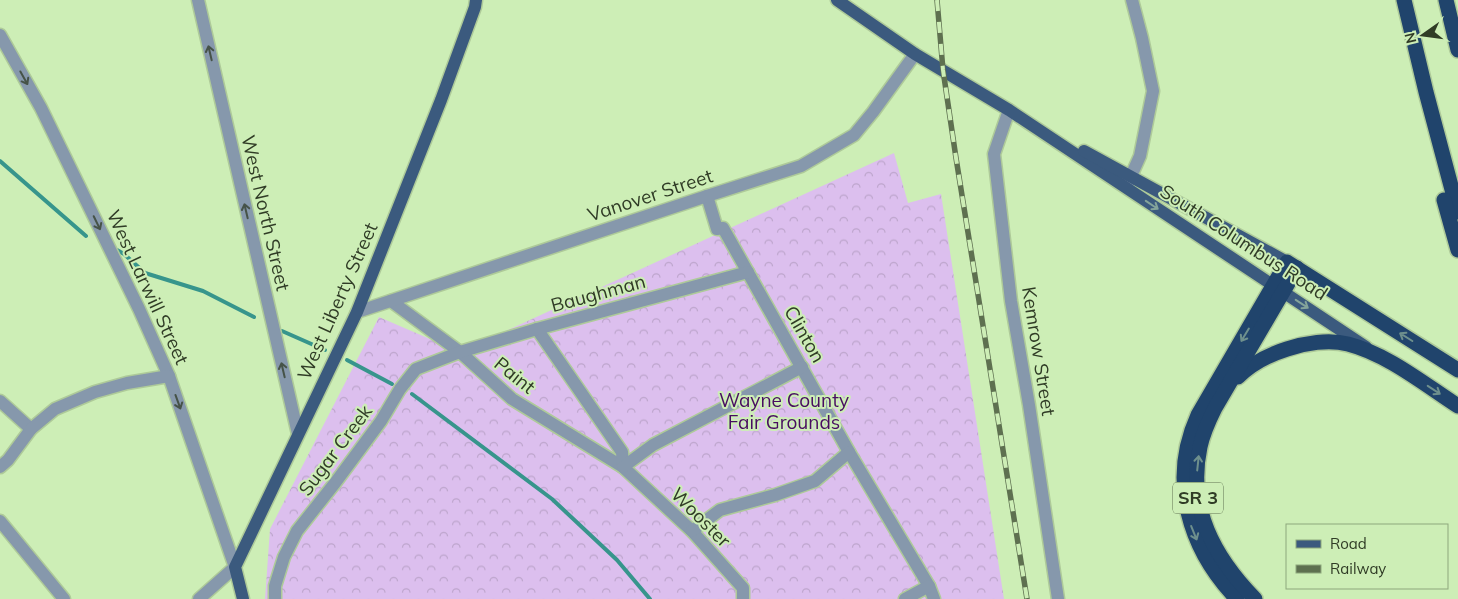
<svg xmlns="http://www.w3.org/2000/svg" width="1458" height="599" viewBox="0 0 1458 599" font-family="Mulish,sans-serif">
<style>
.forest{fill:url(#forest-crowns)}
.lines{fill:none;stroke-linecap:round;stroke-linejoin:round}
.stream{stroke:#37958c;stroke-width:4}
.minor-casing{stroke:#aeca99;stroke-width:15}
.major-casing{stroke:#aeca99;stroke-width:15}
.highway-casing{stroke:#aeca99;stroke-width:18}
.minor{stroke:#8698ac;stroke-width:12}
.major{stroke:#3b5a7e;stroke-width:12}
.highway{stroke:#20446c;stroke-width:15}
.rail-casing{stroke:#5e7050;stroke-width:5.5}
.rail{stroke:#cdeeb6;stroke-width:4;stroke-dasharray:11;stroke-linecap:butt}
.oneway{stroke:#465348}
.oneway2{stroke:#84a49a}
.oneway3{stroke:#6e908d}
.labels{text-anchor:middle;stroke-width:4;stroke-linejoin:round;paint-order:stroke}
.shield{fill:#cdeeb6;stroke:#5f7151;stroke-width:1}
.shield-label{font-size:18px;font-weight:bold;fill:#303c26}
.street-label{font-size:19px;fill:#303c26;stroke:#cdeeb6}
.park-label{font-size:19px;fill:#480d61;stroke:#cdeeb6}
</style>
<defs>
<pattern id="forest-crowns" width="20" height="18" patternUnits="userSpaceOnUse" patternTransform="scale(1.25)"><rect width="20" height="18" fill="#dcbfee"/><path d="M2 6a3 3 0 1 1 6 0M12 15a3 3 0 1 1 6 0" fill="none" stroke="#bda5cc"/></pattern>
</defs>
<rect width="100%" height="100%" fill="#cdeeb6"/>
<polygon class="forest" points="894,153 908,203 941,194 1004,599 265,599 270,529 379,317 460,352"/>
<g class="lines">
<g class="stream">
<polyline points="0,161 86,236"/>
<polyline points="117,250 124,254 145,273 203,291 254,317"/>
<polyline points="282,331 325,350"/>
<polyline points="347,360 392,384"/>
<polyline points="412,394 552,499 617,560 650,599"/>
</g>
<defs>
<g id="minor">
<polyline points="198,0 298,434"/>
<polyline points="0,35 41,108 139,309 169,376 235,567 199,599"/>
<polyline points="1009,110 994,154 1011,301 1029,405 1058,599"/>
<polyline points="1127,185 1140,156 1153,91 1142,38 1132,0"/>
<polyline points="707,196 717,229 723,228 849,452 929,586 934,599"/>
<polyline points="391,301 460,352 512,399 623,467 692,531 743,588 743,599"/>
<polyline points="357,312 707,196 801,166 854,135 873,112 915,54"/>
<polyline points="537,329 622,452 623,467"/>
<polyline points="0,401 31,429"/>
<polyline points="0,467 8,460 31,429 55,409 95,392 127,383 169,376"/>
<polyline points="623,467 653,445 802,367"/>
<polyline points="0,521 64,599"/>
<polyline points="692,531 720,510 775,495 815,481 849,452"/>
<polyline points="275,599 275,586 284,557 297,531 335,483 381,421 400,389 416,369 460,352 537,329 748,272"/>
<polyline points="905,599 929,586"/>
</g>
<g id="major">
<polyline points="837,0 915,54 1009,110 1366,347"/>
<polyline points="1084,151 1287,262"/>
<polyline points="243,599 235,567 357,312 441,100 475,7 476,0"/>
</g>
<g id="highway">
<polyline points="1404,0 1426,92 1458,212"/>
<polyline points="1446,0 1458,50"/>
<polyline points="1444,200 1458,250"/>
<path d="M 1238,377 C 1252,363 1268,355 1287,349 C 1305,343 1329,339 1348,344 C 1387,354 1424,384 1458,406"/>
<path d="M 1237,599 C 1189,549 1168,481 1198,415 L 1287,262 L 1458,370"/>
<path d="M 1255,599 C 1214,557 1187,508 1200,447 C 1203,433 1209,420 1215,408 L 1297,268"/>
</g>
</defs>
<use href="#minor" class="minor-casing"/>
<use href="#major" class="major-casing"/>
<use href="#highway" class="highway-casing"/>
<use href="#minor" class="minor"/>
<use href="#major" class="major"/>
<use href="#highway" class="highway"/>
<defs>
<polyline id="rail" points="937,0 943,70 956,158 1027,599"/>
</defs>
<use href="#rail" class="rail-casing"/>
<use href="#rail" class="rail"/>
</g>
<defs><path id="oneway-shaft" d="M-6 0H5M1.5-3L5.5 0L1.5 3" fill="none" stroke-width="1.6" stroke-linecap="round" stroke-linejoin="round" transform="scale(1.25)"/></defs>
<g class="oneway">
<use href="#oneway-shaft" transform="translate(210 53) rotate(-103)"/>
<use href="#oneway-shaft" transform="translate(24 78) rotate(61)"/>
<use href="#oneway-shaft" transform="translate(246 211) rotate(-103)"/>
<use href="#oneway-shaft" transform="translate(97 223) rotate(64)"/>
<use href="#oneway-shaft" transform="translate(283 370) rotate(-103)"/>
<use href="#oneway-shaft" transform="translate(178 402) rotate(70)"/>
</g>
<g class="oneway2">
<use href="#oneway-shaft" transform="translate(1152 205) rotate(34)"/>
<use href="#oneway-shaft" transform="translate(1302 304) rotate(33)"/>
</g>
<g class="oneway3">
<use href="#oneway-shaft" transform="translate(1245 335) rotate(121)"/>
<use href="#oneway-shaft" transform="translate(1406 337) rotate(-148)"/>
<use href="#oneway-shaft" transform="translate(1434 390) rotate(33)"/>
<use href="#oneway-shaft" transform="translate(1198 463) rotate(-84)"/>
<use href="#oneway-shaft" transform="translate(1194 533) rotate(68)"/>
</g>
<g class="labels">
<rect class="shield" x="1173" y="482.5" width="50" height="31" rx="4"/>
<g class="shield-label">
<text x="1198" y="504">SR 3</text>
</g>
<g class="street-label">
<text transform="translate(650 195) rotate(-18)" y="7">Vanover Street</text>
<text transform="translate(266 213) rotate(77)" y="7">West North Street</text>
<text transform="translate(1244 242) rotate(33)" y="7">South Columbus Road</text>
<text transform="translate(148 287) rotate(65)" y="7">West Larwill Street</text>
<text transform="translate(598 293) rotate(-15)" y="7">Baughman</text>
<text transform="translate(337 301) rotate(-66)" y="7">West Liberty Street</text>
<text transform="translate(805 334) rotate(60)" y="7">Clinton</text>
<text transform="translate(1039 351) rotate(81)" y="7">Kemrow Street</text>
<text transform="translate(515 375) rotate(39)" y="7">Paint</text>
<text transform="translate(335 450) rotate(-53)" y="7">Sugar Creek</text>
<text transform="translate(701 517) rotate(45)" y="7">Wooster</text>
</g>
<g class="park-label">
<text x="784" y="407">Wayne County<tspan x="784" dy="22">Fair Grounds</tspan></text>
</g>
</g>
<rect x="1286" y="524" width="162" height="65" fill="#cdeeb6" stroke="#8ea77c"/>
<rect x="1296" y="540" width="25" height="8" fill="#3b5a7e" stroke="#8ea77c"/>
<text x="1330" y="549" font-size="15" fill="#303c26">Road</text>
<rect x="1296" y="565" width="25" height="8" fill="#5e7050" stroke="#8ea77c"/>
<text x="1330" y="574" font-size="15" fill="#303c26">Railway</text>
<g transform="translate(1423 35) rotate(256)" stroke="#cdeeb6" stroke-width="4" paint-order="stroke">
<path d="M0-4L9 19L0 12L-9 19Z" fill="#303c26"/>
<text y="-8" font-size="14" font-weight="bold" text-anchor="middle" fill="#303c26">N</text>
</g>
</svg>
